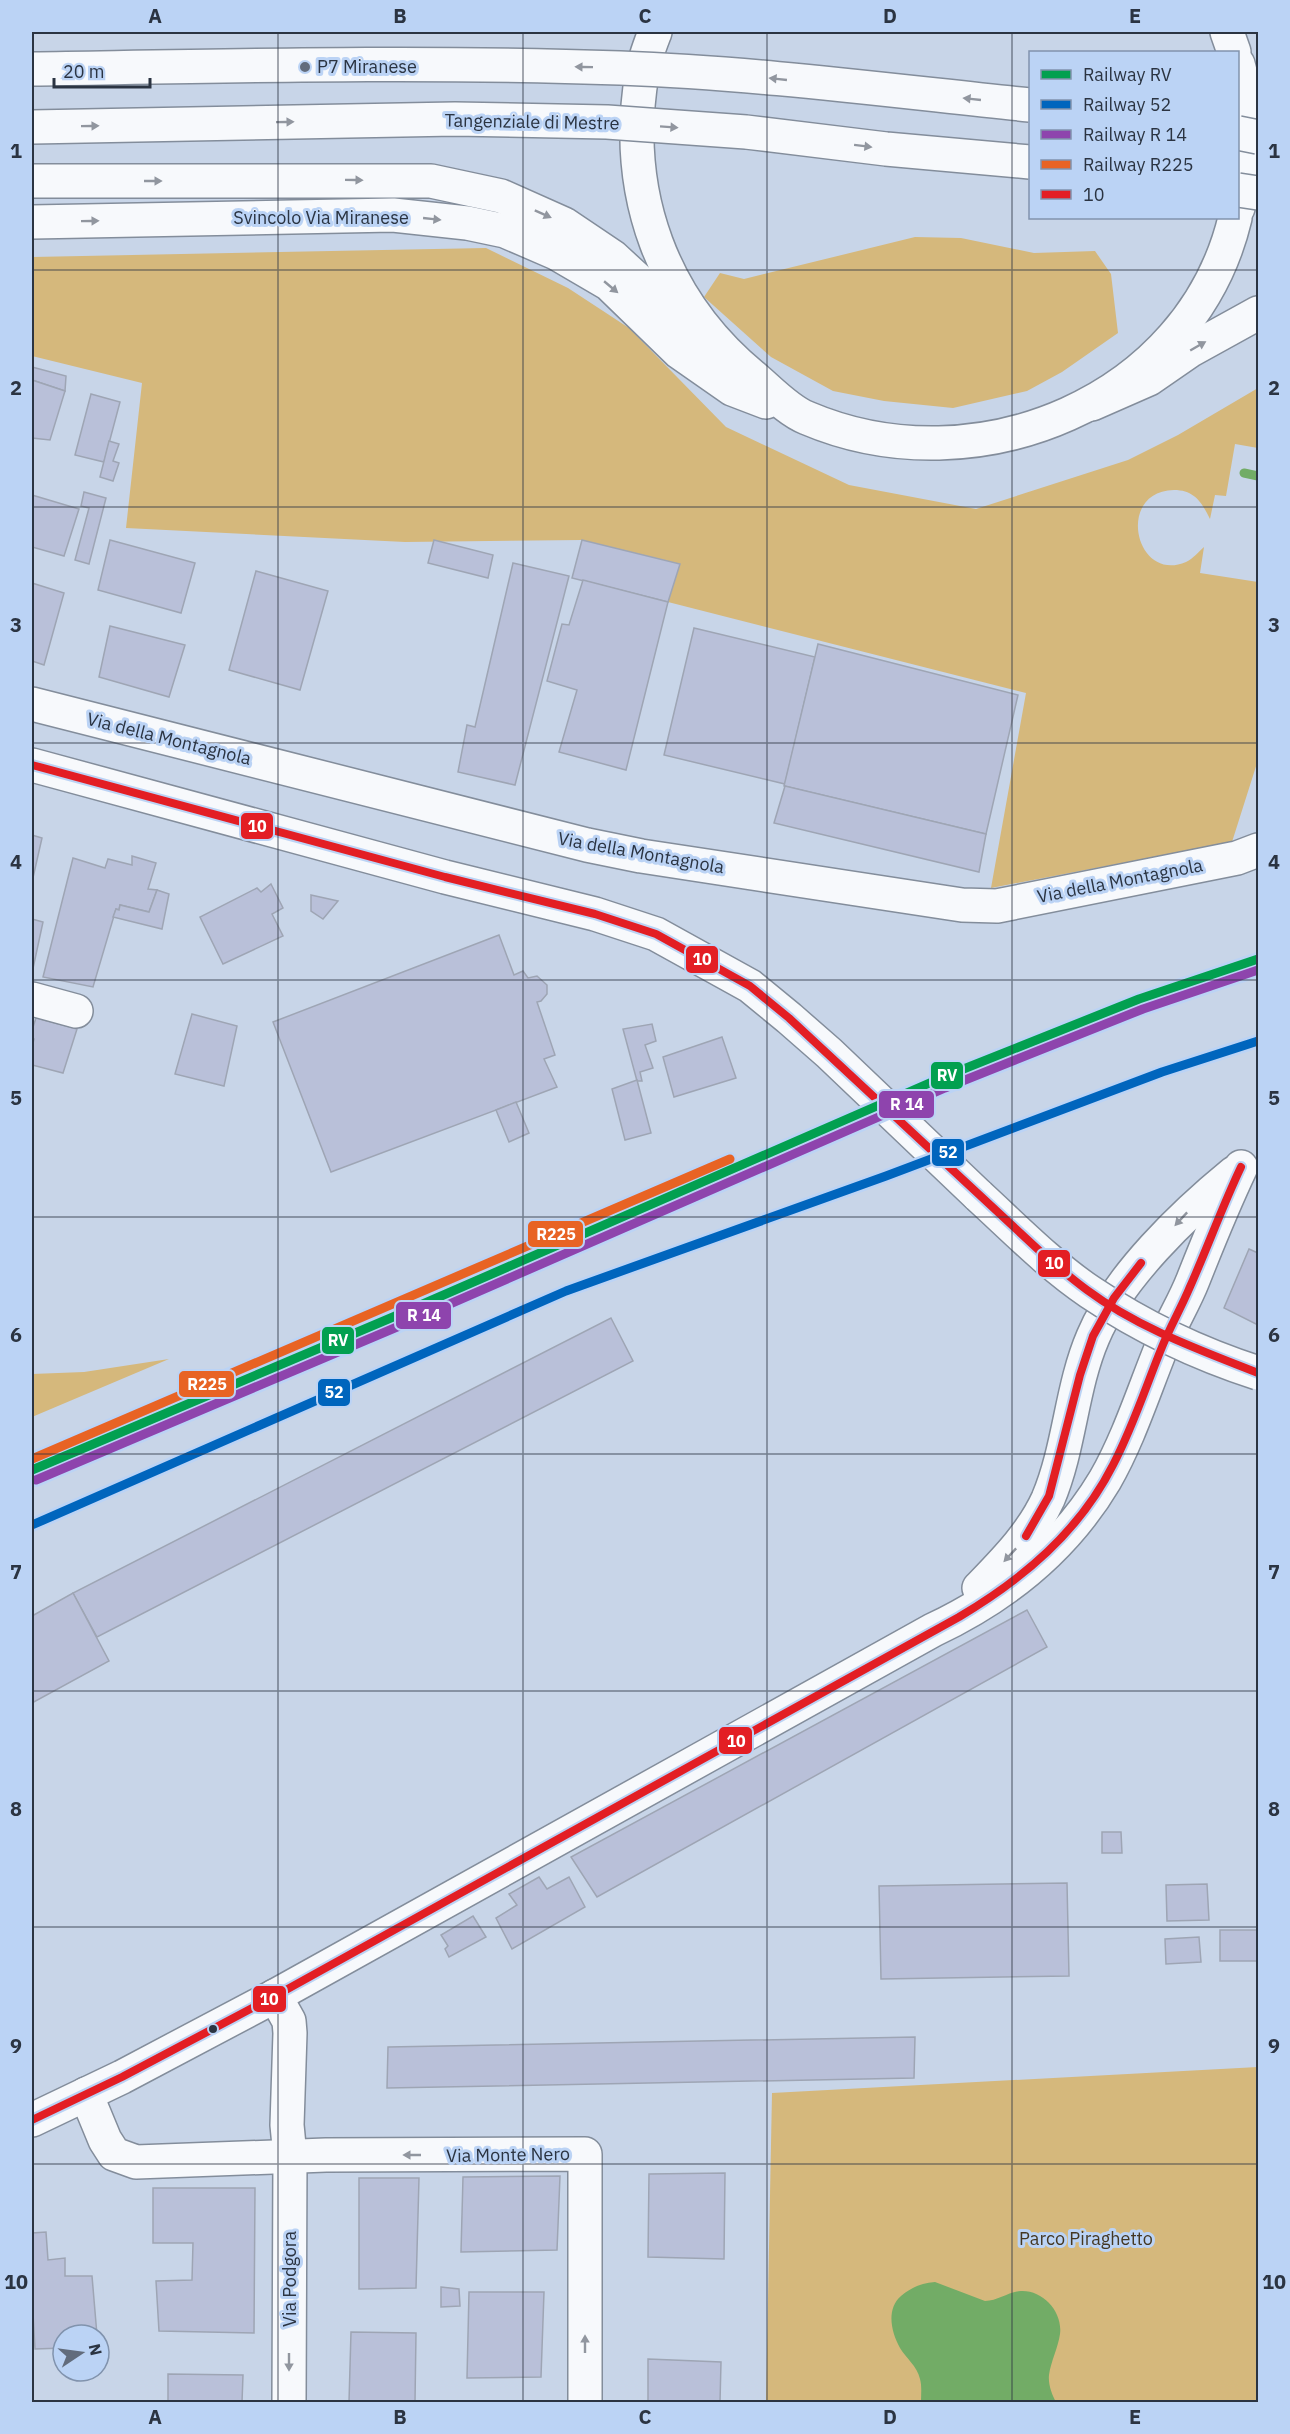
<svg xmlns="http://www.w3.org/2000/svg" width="1290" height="2434" viewBox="0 0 1290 2434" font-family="'IBM Plex Sans',sans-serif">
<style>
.green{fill:#d5b87c}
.water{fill:#72ac66}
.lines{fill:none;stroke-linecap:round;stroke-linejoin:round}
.stream{stroke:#72ac66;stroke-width:9}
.building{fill:#b9c0d9;stroke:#9ea5b4;stroke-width:1.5}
.street-casing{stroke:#838d9b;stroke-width:36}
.secondary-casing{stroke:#838d9b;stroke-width:36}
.highway-casing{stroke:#838d9b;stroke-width:36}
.street{stroke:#f7f9fc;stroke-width:33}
.secondary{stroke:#f7f9fc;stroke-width:33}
.highway{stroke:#f7f9fc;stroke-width:33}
.secondary-bridge-casing{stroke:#838d9b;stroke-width:36;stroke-linecap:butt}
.highway-bridge-casing{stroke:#838d9b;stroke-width:36;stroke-linecap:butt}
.secondary-bridge{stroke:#f7f9fc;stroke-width:33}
.highway-bridge{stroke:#f7f9fc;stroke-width:33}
.bus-1-casing{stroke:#bbd3f5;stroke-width:12}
.bus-1{stroke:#e31e24;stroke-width:8}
.rail-1-casing{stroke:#bbd3f5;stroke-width:14}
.rail-2-casing{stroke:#bbd3f5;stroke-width:14}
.rail-3-casing{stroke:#bbd3f5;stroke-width:14}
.rail-4-casing{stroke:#bbd3f5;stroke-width:14}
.rail-1{stroke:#02a050;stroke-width:9}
.rail-2{stroke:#0065bd;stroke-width:9}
.rail-3{stroke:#8e44ad;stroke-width:9}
.rail-4{stroke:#e86324;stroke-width:9}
.oneway{fill:#91969f}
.grid{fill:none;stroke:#2b3442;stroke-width:1.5;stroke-opacity:0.55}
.poi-dot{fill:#626c7c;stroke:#bbd3f5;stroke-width:2}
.bus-dot{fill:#2b3442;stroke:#bbd3f5;stroke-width:2}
.labels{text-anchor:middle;stroke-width:6;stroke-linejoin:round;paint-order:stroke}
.poi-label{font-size:18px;fill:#2b3442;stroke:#bbd3f5;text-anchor:start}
.street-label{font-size:18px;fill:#2b3442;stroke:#bbd3f5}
.park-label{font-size:18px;fill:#443722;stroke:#bbd3f5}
.line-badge{stroke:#bbd3f5;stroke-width:2}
.badge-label{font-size:16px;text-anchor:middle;font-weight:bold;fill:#fff}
.neatline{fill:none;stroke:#2b3442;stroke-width:2}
.grid-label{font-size:20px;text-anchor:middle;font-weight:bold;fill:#2b3442}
</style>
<rect width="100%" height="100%" fill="#c8d5e8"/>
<g class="green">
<polygon points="915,237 961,238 1034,253 1095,251 1111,274 1118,333 1062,372 1027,391 953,408 884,401 833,391 771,357 704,297 720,273 744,279"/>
<path d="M 486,248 L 568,288 L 629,328 L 726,427 L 849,485 L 976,509 L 1128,460 L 1178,435 L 1258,388 L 1258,448 L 1235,444 L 1226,496 L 1215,495 L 1210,519 C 1202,503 1195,490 1174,490 C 1115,491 1135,584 1186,562 C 1194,558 1198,552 1204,547 L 1200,573 L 1258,582 L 1258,760 L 1232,842 L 991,888 L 1026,693 L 668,602 L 680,564 L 582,540 L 405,542 L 126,528 L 142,383 L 32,356 L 32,257 Z"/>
<polygon points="169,1359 32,1417 32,1374 84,1372"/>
<polygon points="1258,2067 1258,2402 766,2402 772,2093"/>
</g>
<path class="water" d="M 935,2282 L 985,2301 C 998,2301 1008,2292 1021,2291 C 1043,2290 1063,2312 1060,2334 C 1058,2348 1051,2361 1049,2375 C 1048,2384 1052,2395 1056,2402 L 921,2402 C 921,2395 922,2386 920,2379 C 917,2366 906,2358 900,2348 C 891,2332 886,2309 901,2296 C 912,2287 921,2283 935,2282 Z"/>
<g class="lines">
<polyline class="stream" points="1244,473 1258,476"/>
</g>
<g class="building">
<polygon points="32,367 66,376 65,391 32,380"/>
<polygon points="32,380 65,391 50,440 32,438"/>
<polygon points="91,394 120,402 104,462 75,455"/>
<polygon points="109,441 119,444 113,461 119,463 113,481 100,477"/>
<polygon points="84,492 106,498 89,564 75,560 89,508 81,506"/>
<polygon points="32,495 79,509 64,556 32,547"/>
<polygon points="110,540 195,563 181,613 98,590"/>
<polygon points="434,540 493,555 488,578 428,563"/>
<polygon points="582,540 680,564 668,602 572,578"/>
<polygon points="513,563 569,576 515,785 458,772 467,725 475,727"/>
<polygon points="256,571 328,591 300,690 229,670"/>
<polygon points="583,580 668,602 626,770 559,752 577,690 547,681 562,624 569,625"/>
<polygon points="32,583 64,593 44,665 32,661"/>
<polygon points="110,626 185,645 169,697 99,677"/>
<polygon points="694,628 815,657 785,784 664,755"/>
<polygon points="818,644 1018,695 986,834 784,786"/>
<polygon points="785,786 986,834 979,872 774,823"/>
<polygon points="32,835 42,838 32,882"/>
<polygon points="132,856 156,863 148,889 157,890 149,912 120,905 119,910 116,909 93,987 43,977 73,858 105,868 108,859 132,865"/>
<polygon points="271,884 283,908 272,914 283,936 223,964 200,917 257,888 261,892"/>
<polygon points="157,890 169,894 162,929 113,917 116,909 119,910 120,905 149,912"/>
<polygon points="311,895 338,901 323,919 311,911"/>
<polygon points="32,919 43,922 32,973"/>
<polygon points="499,935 514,975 523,971 528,978 537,976 547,985 547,994 541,1001 537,1002 555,1055 544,1059 557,1087 331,1172 273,1022"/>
<polygon points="192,1014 237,1026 224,1086 175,1074"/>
<polygon points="36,1018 77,1029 63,1073 32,1065 32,1047 34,1039 32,1037 32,1030"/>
<polygon points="652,1024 656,1041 645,1045 653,1068 640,1072 642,1081 637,1081 623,1029"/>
<polygon points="722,1037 736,1078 674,1097 663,1057"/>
<polygon points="637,1080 651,1133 625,1140 612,1089"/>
<polygon points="516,1102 529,1133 509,1142 496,1110"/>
<polygon points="1249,1249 1258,1253 1258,1325 1224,1308"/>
<polygon points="611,1318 633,1361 97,1637 73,1593"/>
<polygon points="73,1593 109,1661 32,1703 32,1616"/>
<polygon points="1027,1610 1047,1647 597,1897 571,1857"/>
<polygon points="1102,1832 1121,1832 1122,1853 1102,1853"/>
<polygon points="539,1877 547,1889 569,1877 585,1907 512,1949 496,1918 517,1905 509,1894"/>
<polygon points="1067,1883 1069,1976 881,1979 879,1886"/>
<polygon points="1207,1884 1209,1920 1167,1921 1166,1885"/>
<polygon points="473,1916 486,1937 449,1957 445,1949 448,1946 441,1935"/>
<rect x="1220" y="1930" width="38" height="31"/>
<polygon points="1199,1937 1201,1962 1166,1964 1165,1939"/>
<polygon points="915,2037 914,2078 387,2088 388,2047"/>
<polygon points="725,2173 724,2259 648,2257 649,2174"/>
<polygon points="560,2176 557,2250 461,2252 463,2177"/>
<polygon points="359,2178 419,2178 416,2288 359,2289"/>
<polygon points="153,2188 255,2188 254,2333 159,2331 156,2281 192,2280 193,2243 153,2243"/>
<polygon points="46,2232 48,2260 65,2258 65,2276 92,2276 97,2335 63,2335 63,2348 35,2349 32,2296 32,2233"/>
<polygon points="441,2287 459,2289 460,2306 441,2307"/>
<polygon points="469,2292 544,2292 541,2377 467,2378"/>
<polygon points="351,2332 416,2333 415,2402 349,2402"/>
<polygon points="648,2359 721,2362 720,2402 648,2402"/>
<polygon points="168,2374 243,2375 242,2402 168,2402"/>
</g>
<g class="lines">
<defs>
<g id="street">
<polyline points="32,999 76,1011"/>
<polyline points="275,1996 289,2021 290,2033 287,2125 290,2156 289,2402"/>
<polyline points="86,2094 105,2140 114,2154 136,2162 326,2155 585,2154 585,2402"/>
</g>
<g id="secondary">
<path d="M 655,32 C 650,45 644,60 642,74 C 622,193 662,303 756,379 C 771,392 789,411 807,418 C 976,490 1191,402 1235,218"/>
<polyline points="1227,32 1234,52"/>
<path d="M 1238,64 C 1252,109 1248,162 1238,208"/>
<polyline points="32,222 393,215 467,223 505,231 556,253 609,284 679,352 732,389 766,402"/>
<polyline points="32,704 587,845 641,856 962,905 997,906 1237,858 1258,850"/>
<polyline points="32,765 445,877 595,914 656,934 750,986 789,1018 829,1053 979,1196"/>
<path d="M 979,1588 C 1005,1561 1032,1534 1048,1499 C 1070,1447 1071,1388 1093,1337 C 1118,1277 1185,1213 1234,1173"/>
<path d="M 32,2120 L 122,2077 L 275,1996 L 933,1630 C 1005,1596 1064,1549 1105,1480 C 1129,1438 1144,1390 1162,1346 C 1171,1323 1184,1303 1193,1280 C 1208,1242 1223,1205 1241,1167"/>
</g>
<g id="highway">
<polyline points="32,181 431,181 501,196 564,224 613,257 662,302 684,326 735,362"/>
<polyline points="1092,404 1149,379 1191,350 1258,313"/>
</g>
</defs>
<use href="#street" class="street-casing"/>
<use href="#secondary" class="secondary-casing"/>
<use href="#highway" class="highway-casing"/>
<use href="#street" class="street"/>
<use href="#secondary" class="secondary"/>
<use href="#highway" class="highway"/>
<defs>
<path id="secondary-bridge" d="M 979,1196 C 1015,1229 1050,1265 1090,1292 C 1142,1327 1199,1354 1258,1373"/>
<g id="highway-bridge">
<path d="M 32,69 C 227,66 424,61 620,68 C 757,73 894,91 1030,105"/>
<polyline points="32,127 455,119 607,122 746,132 886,149 1030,162"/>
<polyline points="1238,133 1258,137"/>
<polyline points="1238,190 1258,193"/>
</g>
</defs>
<use href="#secondary-bridge" class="secondary-bridge-casing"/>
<use href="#highway-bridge" class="highway-bridge-casing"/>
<use href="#secondary-bridge" class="secondary-bridge"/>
<use href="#highway-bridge" class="highway-bridge"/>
<defs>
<g id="bus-1">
<path d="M 32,765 L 445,877 L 595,914 L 656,934 L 750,986 L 789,1018 L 1044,1255 C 1058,1267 1072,1279 1087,1290 C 1138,1328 1200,1350 1258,1373"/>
<polyline points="1026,1536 1049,1496 1080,1375 1093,1336 1114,1298 1141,1263"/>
<path d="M 32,2120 L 122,2077 L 275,1996 L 959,1617 C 1023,1579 1079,1532 1113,1465 C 1133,1427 1146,1386 1162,1347 C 1170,1327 1181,1308 1189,1289 C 1207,1249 1222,1207 1241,1167"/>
</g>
</defs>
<use href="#bus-1" class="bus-1-casing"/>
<use href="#bus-1" class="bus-1"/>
<defs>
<polyline id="rail-1" points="32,1470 393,1317 941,1078 1139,999 1258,959"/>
<polyline id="rail-2" points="32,1525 566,1291 886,1176 1162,1072 1258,1041"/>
<polyline id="rail-3" points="36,1480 397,1327 945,1088 1143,1009 1258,970"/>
<polyline id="rail-4" points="32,1459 730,1159"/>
</defs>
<use href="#rail-1" class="rail-1-casing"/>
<use href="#rail-2" class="rail-2-casing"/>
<use href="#rail-3" class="rail-3-casing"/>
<use href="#rail-4" class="rail-4-casing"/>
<use href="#rail-1" class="rail-1"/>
<use href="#rail-2" class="rail-2"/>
<use href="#rail-3" class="rail-3"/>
<use href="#rail-4" class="rail-4"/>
</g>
<defs><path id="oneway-solid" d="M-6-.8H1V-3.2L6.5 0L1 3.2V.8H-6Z" transform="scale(1.5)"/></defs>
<g class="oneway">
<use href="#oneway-solid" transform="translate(584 67) rotate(-179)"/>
<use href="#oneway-solid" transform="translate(778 79) rotate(-174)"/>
<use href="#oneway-solid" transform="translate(972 99) rotate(-174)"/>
<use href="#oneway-solid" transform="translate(285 122) rotate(-1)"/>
<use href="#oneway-solid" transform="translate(90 126) rotate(-1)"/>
<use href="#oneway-solid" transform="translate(669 127) rotate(4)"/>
<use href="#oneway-solid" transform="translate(863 146) rotate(7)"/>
<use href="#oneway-solid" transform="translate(354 180) rotate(1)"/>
<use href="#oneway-solid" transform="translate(153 181)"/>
<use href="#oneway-solid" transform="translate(543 214) rotate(24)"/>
<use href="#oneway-solid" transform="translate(432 219) rotate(6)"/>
<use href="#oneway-solid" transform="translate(90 221) rotate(-1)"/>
<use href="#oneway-solid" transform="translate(611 287) rotate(40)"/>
<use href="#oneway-solid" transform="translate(1198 346) rotate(-30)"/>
<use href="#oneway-solid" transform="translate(1181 1219) rotate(133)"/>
<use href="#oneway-solid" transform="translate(1010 1555) rotate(133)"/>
<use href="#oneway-solid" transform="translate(412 2155) rotate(-180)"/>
<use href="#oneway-solid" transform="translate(585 2344) rotate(-90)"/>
<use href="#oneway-solid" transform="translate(289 2362) rotate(90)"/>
</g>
<path class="grid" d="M 278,32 L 278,2402M 523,32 L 523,2402M 767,32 L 767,2402M 1012,32 L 1012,2402M 32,270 L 1258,270M 32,507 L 1258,507M 32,743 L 1258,743M 32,980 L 1258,980M 32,1217 L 1258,1217M 32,1454 L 1258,1454M 32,1691 L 1258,1691M 32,1927 L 1258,1927M 32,2164 L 1258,2164"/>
<circle class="poi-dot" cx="305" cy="67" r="6"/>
<circle class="bus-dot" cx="213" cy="2029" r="5"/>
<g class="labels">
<g class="poi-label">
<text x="317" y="73">P7 Miranese</text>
</g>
<g class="street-label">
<text transform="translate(532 122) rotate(1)" y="6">Tangenziale di Mestre</text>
<text x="321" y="224">Svincolo Via Miranese</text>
<text transform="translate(169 739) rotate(14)" y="6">Via della Montagnola</text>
<text transform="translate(641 853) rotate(10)" y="6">Via della Montagnola</text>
<text transform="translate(1120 881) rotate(-11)" y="6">Via della Montagnola</text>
<text transform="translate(508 2155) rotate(-1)" y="6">Via Monte Nero</text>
<text transform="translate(290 2279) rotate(-90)" y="6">Via Podgora</text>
</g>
<g class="park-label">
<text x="1086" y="2245">Parco Piraghetto</text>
</g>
</g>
<g class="line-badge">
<rect x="240" y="812" width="34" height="28" rx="6" fill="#e31e24"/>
<rect x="685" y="945" width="34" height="29" rx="6" fill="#e31e24"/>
<rect x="930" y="1061" width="34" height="29" rx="6" fill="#02a050"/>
<rect x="878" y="1090" width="57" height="29" rx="6" fill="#8e44ad"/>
<rect x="931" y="1138" width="34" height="29" rx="6" fill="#0065bd"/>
<rect x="527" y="1220" width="57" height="28" rx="6" fill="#e86324"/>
<rect x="1037" y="1249" width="34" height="29" rx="6" fill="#e31e24"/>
<rect x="395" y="1301" width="57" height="29" rx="6" fill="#8e44ad"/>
<rect x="321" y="1326" width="34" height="29" rx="6" fill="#02a050"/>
<rect x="178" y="1370" width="57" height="28" rx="6" fill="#e86324"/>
<rect x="317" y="1378" width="34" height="29" rx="6" fill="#0065bd"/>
<rect x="718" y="1726" width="35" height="29" rx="6" fill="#e31e24"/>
<rect x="252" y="1985" width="35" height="28" rx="6" fill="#e31e24"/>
</g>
<g class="badge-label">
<text x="257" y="832">10</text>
<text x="702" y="965">10</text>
<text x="947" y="1081">RV</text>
<text x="907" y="1110">R 14</text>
<text x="948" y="1158">52</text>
<text x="556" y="1240">R225</text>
<text x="1054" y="1269">10</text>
<text x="424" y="1321">R 14</text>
<text x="338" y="1346">RV</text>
<text x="207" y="1390">R225</text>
<text x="334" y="1398">52</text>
<text x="736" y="1747">10</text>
<text x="269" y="2005">10</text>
</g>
<rect width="1290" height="2434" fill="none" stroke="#bbd3f5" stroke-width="66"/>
<rect x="1029" y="51" width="210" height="168" fill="#bbd3f5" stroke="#8193ad" stroke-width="1.5"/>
<rect x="1041" y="70" width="30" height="9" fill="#02a050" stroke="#8193ad" stroke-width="1.5"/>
<text x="1083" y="81" font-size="18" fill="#2b3442">Railway RV</text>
<rect x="1041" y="100" width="30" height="9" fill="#0065bd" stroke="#8193ad" stroke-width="1.5"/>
<text x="1083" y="111" font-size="18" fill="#2b3442">Railway 52</text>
<rect x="1041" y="130" width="30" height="9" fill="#8e44ad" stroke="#8193ad" stroke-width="1.5"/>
<text x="1083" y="141" font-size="18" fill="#2b3442">Railway R 14</text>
<rect x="1041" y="160" width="30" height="9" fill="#e86324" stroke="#8193ad" stroke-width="1.5"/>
<text x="1083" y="171" font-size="18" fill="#2b3442">Railway R225</text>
<rect x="1041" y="190" width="30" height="9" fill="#e31e24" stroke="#8193ad" stroke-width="1.5"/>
<text x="1083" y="201" font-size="18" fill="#2b3442">10</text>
<g transform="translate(81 2353) rotate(77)"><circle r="28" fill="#bbd3f5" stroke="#8193ad" stroke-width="1.5"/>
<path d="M0-4.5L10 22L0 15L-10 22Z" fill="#626c7c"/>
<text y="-9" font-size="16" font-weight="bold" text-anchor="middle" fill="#2b3442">N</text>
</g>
<path d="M54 78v9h96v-9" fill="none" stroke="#2b3442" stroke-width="3"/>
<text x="63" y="78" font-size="18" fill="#2b3442" stroke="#bbd3f5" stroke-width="4.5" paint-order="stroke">20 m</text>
<rect x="33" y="33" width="1224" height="2368" class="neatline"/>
<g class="grid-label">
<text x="155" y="23">A</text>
<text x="400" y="23">B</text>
<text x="645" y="23">C</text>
<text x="890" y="23">D</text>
<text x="1135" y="23">E</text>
<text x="16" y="158">1</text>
<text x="1274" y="158">1</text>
<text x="16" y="395">2</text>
<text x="1274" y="395">2</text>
<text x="16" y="632">3</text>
<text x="1274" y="632">3</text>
<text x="16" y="869">4</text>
<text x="1274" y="869">4</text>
<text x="16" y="1105">5</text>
<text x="1274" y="1105">5</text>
<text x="16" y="1342">6</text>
<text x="1274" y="1342">6</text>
<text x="16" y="1579">7</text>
<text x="1274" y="1579">7</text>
<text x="16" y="1816">8</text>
<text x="1274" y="1816">8</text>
<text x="16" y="2053">9</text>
<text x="1274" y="2053">9</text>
<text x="16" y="2289">10</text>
<text x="1274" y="2289">10</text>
<text x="155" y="2424">A</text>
<text x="400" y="2424">B</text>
<text x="645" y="2424">C</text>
<text x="890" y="2424">D</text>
<text x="1135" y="2424">E</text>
</g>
</svg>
